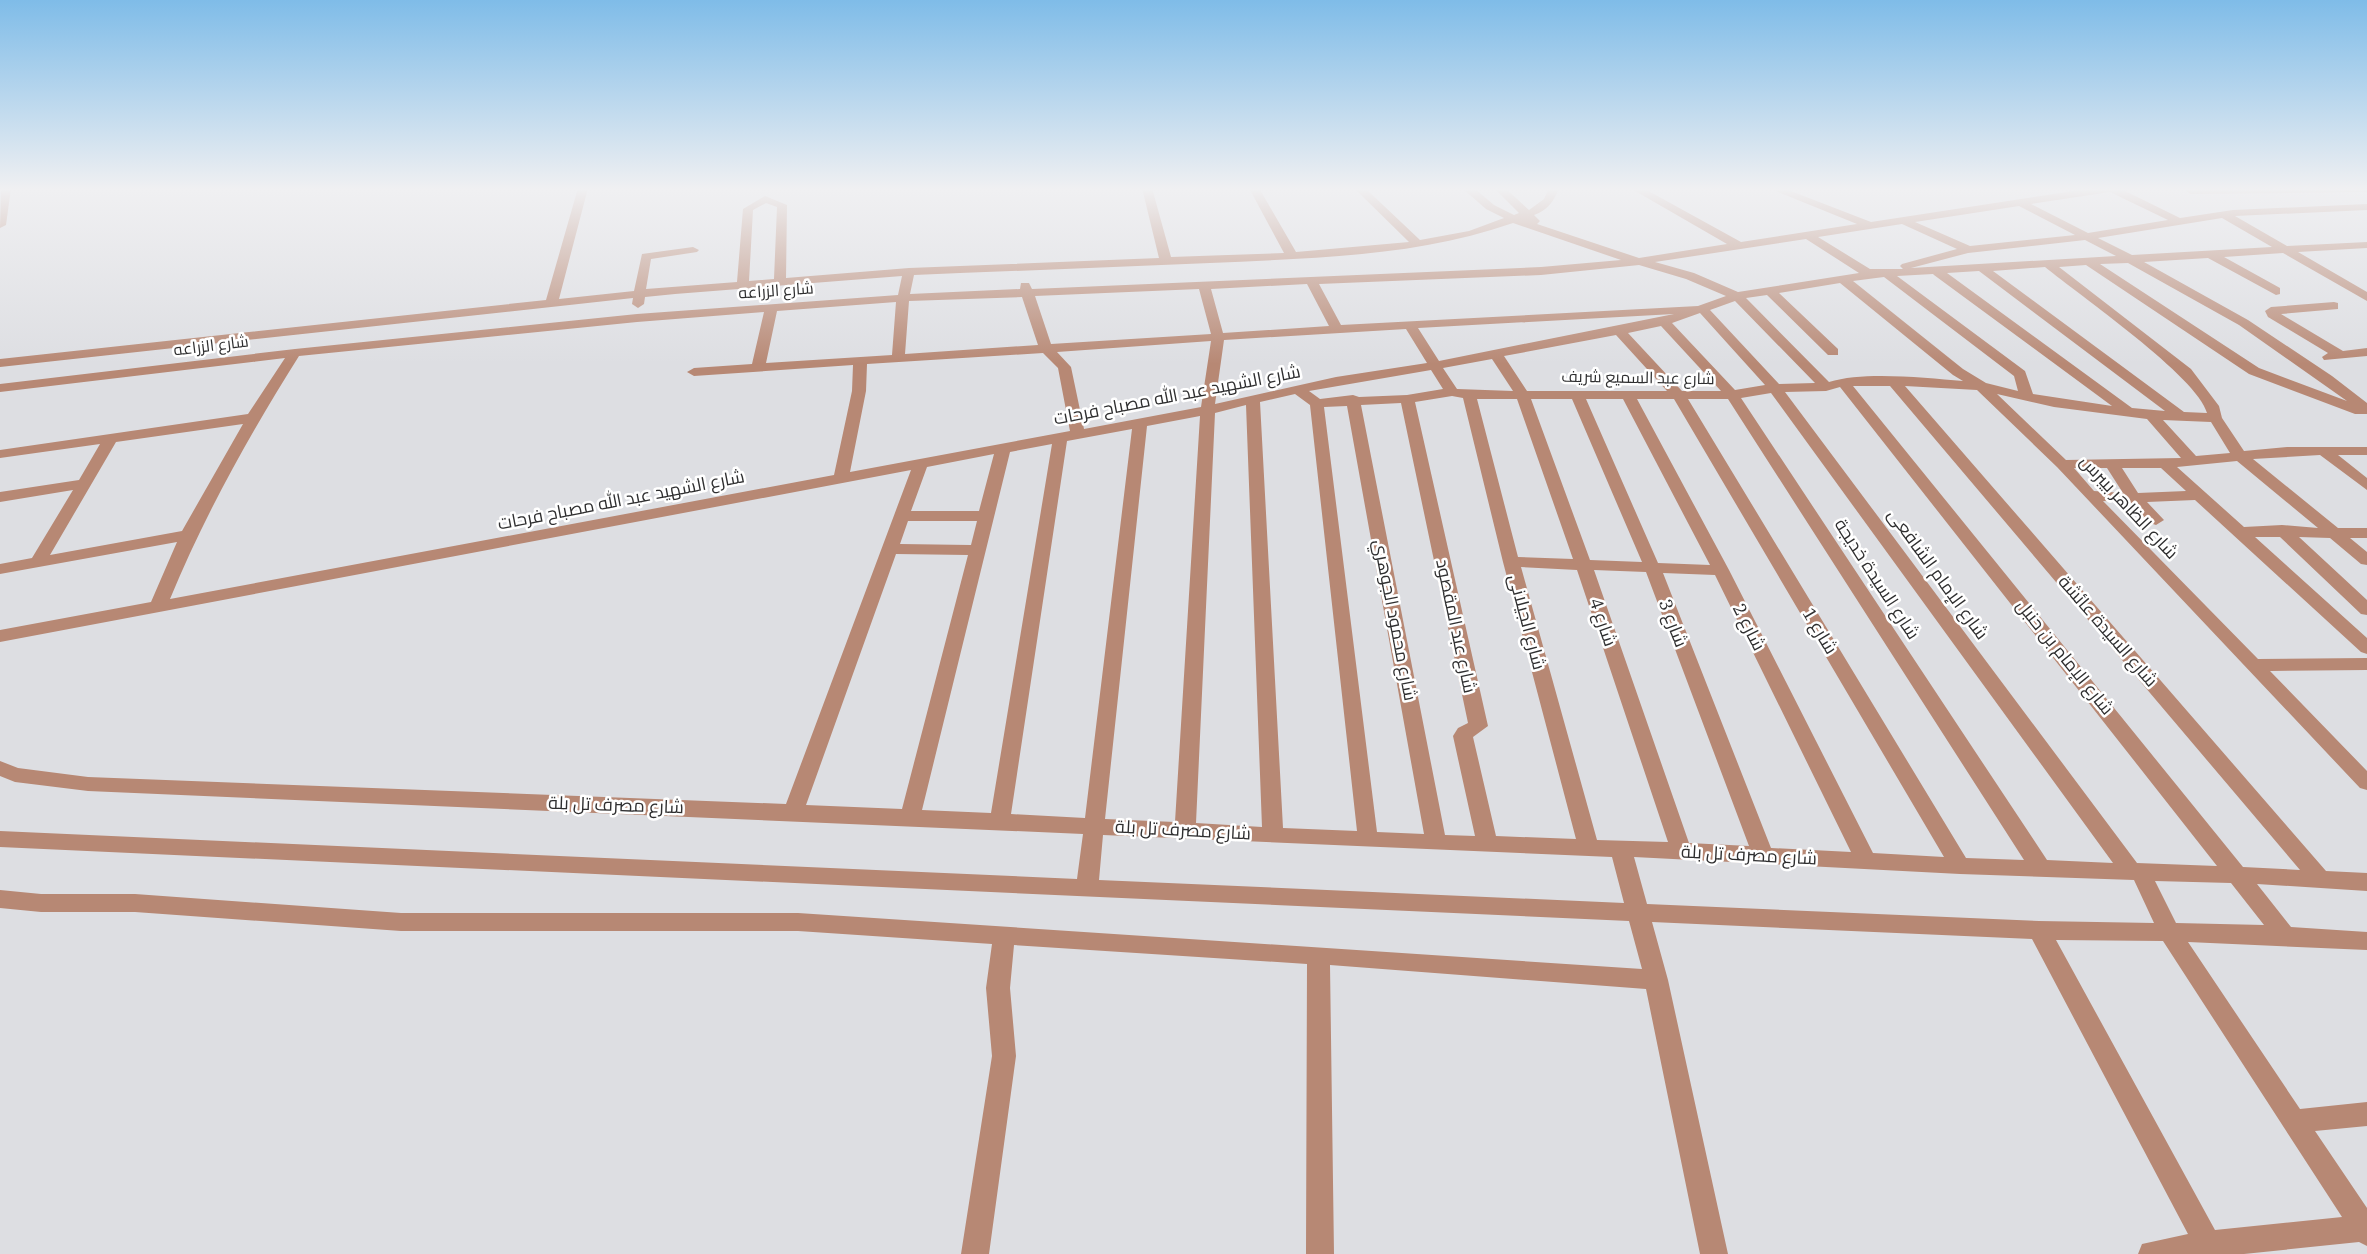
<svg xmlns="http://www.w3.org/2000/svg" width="2367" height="1254" viewBox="0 0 2367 1254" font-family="'IBM Plex Serif',Cairo,serif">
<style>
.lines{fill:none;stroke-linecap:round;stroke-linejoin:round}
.minor{fill:#b78874;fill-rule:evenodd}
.labels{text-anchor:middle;stroke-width:5;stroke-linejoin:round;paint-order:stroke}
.far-street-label{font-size:16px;fill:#2f2f30;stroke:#fff}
.street-label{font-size:18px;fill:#2f2f30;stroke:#fff}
</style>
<rect width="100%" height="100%" fill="#dddee2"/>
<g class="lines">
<g class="minor">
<polygon points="1,188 11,188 6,225 0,228"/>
<path d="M 578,188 L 588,188 L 559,299 L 634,291 L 642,254 L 693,247 L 699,250 L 697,252 L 651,259 L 646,289 L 737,282 L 743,209 L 765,196 L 787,205 L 786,278 L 909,268 L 1159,258 L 1142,188 L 1152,188 L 1171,257 L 1284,253 L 1249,188 L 1259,188 L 1296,252 L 1409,242 L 1354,188 L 1365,188 L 1420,240 L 1469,231 L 1504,218 L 1486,209 L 1462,188 L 1474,188 L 1494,205 L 1514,215 L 1519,213 L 1494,188 L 1505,188 L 1529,210 L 1544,199 L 1549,188 L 1559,188 C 1554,201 1548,210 1534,215 L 1540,221 L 1537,224 L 1639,258 L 1727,244 L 1630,188 L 1643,188 L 1741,242 L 1857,224 L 1768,188 L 1783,188 L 1871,222 L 2093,188 L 2119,188 L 2180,218 L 2233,210 L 2367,204 L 2367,210 L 2235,216 L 2287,246 L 2367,242 L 2367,248 L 2298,252 L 2367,292 L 2367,301 L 2283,253 L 2224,257 L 2280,288 L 2280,294 L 2276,295 L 2208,258 L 2144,262 L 2248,320 L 2332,376 L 2367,403 L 2367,414 L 2355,414 L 2249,374 L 2086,265 L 2059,267 L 2191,369 L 2219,406 L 2222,418 L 2244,451 L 2287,447 L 2367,447 L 2367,455 L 2338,455 L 2367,478 L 2367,490 L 2320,455 L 2253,459 L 2338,528 L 2367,528 L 2367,538 L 2350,538 L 2367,552 L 2367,565 L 2361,564 L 2330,538 L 2299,537 L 2367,600 L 2367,615 L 2361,614 L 2280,537 L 2255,537 L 2367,638 L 2367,654 L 2361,652 L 2195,500 L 2147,502 L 2164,520 L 2156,525 L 2150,523 L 2130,502 L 2103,501 L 2258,659 L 2367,658 L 2367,670 L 2270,671 L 2367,771 L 2367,790 L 2360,788 L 2057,467 L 1977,390 L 1905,386 L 2326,871 L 2367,873 L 2367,891 L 2257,884 L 2291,927 L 2367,932 L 2367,950 L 2188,942 L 2300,1109 L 2367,1102 L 2367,1126 L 2315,1131 L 2367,1208 L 2367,1246 L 2359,1242 L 2244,1254 L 2138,1254 L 2142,1244 L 2188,1234 L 2032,939 L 1652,922 L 1668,980 L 1728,1254 L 1700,1254 L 1646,989 L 1330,965 L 1334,1254 L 1306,1254 L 1307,964 L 1014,945 L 1010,988 L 1016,1056 L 989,1254 L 961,1254 L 992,1056 L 986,988 L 992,944 L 798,931 L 401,931 L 135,912 L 41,912 L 0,908 L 0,890 L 41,894 L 135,894 L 401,913 L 798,913 L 1642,969 L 1629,921 L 0,847 L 0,831 L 1077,879 L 1083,834 L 88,791 L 15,782 L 0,776 L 0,761 L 18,768 L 88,777 L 786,804 L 911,470 L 0,642 L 0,630 L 151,602 L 177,542 L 0,574 L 0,564 L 32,558 L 73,490 L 0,502 L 0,492 L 79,480 L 100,444 L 0,458 L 0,450 L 248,414 L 285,358 L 0,392 L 0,384 L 295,349 L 637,314 L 898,295 L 902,276 L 675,294 L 645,297 L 644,304 L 638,308 L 632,304 L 633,298 L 0,367 L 0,359 L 546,300 ZM 2110,192 L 2168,220 L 2088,233 L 2031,204 ZM 766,203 L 777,207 L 774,279 L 749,281 L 753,210 ZM 2019,206 L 2075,235 L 1970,246 L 1915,222 ZM 2222,218 L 2272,247 L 2132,255 L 2098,238 ZM 1513,223 L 1621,260 L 1541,267 L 1032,289 L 1029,283 L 1021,283 L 1020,289 L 910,294 L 914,275 C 1013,271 1112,267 1210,263 C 1312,258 1416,257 1513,223 ZM 1902,224 L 1957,249 L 1902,264 L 1900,266 L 1903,269 L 1870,269 L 1818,237 ZM 1806,239 L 1859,273 L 1738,292 L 1694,273 L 1655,262 ZM 2085,240 L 2116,256 L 1911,268 L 1968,253 ZM 2128,263 L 2239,325 L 2347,401 L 2259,368 L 2100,264 ZM 1639,265 L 1686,279 L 1726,296 L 1698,306 L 1341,325 L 1319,284 L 1541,275 ZM 2045,267 C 2079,295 2198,377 2207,413 L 2184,412 L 1993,271 ZM 1979,271 L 2165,411 L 2132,408 L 1947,273 ZM 1933,274 L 1934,275 L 2112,406 L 2033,394 L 2025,371 L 1897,276 ZM 1876,278 L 1884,277 L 2014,376 L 2018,391 L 1986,383 L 1963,369 L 1853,281 ZM 1840,283 L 1953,375 L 1963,381 C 1924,378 1865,371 1829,382 L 1746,298 L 1767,295 L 1828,355 L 1838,355 L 1838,349 L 1779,293 ZM 1307,284 L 1329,326 L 1223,333 L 1211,289 ZM 1199,289 L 1211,334 L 1051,344 L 1035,296 ZM 1022,297 L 1038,345 L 905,354 L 909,301 ZM 1735,301 L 1815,383 L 1779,384 L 1710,310 ZM 896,302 L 892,355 L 766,363 L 777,311 ZM 764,312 L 752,364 L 694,368 L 687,372 L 694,376 L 853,365 L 852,391 L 834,475 L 170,599 C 205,514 250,434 299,356 L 637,322 ZM 1700,313 L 1765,385 L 1735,390 L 1672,323 ZM 1674,314 L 1439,361 L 1418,328 ZM 1661,326 L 1721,391 L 1682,391 L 1628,333 ZM 1406,329 L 1427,363 L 1336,377 L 1215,404 L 1224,340 ZM 1616,335 L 1667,391 L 1527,391 L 1504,356 ZM 1211,341 L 1201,407 L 1084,429 L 1071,367 L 1057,352 ZM 1043,353 L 1058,368 L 1070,431 L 850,472 L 866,391 L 867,364 ZM 1492,359 L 1513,391 L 1457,389 L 1443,368 ZM 1431,370 L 1443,389 L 1407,395 L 1359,397 L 1353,395 L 1320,399 L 1309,391 ZM 1853,386 L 1890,386 L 2300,870 L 2243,867 ZM 1840,387 L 2217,866 L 2137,863 L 1785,392 L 1826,391 ZM 1771,393 L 2113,863 L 2047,860 L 1741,398 ZM 1295,394 L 1310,405 L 1357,831 L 1283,828 L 1260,402 ZM 1997,394 L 2054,407 L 2147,419 L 2181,458 L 2066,460 ZM 1452,396 L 1463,398 L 1503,562 L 1576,839 L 1496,836 L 1473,737 L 1488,726 L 1415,402 ZM 1477,399 L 1517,399 L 1573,559 L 1518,557 ZM 1531,399 L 1572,399 L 1642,562 L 1590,560 ZM 1586,399 L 1623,399 L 1710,565 L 1658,563 ZM 1637,399 L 1674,399 L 1944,857 L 1873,853 L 1729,570 ZM 1688,399 L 1728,399 L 2024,860 L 1966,858 ZM 1401,403 L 1468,723 L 1458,728 L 1453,736 L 1475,836 L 1445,835 L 1361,405 ZM 1246,405 L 1262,827 L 1196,823 L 1215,413 ZM 1347,406 L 1424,834 L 1377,832 L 1324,407 ZM 1200,416 L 1175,822 L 1105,819 L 1147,426 ZM 2163,420 L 2211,422 L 2230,453 L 2196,456 ZM 243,424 L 182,531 L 50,555 L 116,442 ZM 1132,429 L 1085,818 L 1011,814 L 1067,441 ZM 1052,444 L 991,813 L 922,810 L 1010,452 ZM 994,454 L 979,511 L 911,511 L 927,467 ZM 2237,461 L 2318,528 L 2282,525 L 2244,527 L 2177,467 ZM 2074,468 L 2107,468 L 2123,493 L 2094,491 ZM 2122,468 L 2161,468 L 2186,491 L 2138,493 ZM 908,521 L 977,521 L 971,545 L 900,544 ZM 896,554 L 968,555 L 902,809 L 806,805 ZM 1521,567 L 1577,570 L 1668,842 L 1597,840 ZM 1594,570 L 1646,572 L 1749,846 L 1689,843 ZM 1663,573 L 1715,575 L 1851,852 L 1771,848 ZM 1103,835 L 1612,857 L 1624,903 L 1099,880 ZM 1634,857 L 1960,874 L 2134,880 L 2154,923 L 2039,921 L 1647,904 ZM 2155,881 L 2231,883 L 2264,925 L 2176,923 ZM 2056,940 L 2163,941 L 2342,1217 L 2215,1230 Z"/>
<polygon points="2367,188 2367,192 2191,194 2186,191 2190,188"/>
<polygon points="2334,302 2338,303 2338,309 2281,314 2343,351 2367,348 2367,356 2324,360 2322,357 2328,353 2268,317 2265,311 2271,307"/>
</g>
</g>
<linearGradient id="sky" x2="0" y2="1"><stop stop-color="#7fbce8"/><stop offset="0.52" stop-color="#f0f0f2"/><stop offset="1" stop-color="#f0f0f2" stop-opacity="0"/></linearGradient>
<rect width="2367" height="364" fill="url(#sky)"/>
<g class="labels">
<g class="far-street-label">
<text transform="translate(776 290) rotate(-4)" y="6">شارع الزراعه</text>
<text transform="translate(211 345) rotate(-7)" y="6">شارع الزراعه</text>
<text transform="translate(1638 377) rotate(1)" y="6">شارع عبد السميع شريف</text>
</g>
<g class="street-label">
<text transform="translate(1177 395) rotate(-11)" y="6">شارع الشهيد عبد الله مصباح فرحات</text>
<text transform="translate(621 500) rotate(-11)" y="6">شارع الشهيد عبد الله مصباح فرحات</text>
<text transform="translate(2129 507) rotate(47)" y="6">شارع الظاهر بيبرس</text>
<text transform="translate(1938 574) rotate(54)" y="6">شارع الإمام الشافعى</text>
<text transform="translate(1877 579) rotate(57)" y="6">شارع السيدة خديجة</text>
<text transform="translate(1395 620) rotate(79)" y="6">شارع محمود الجوهري</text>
<text transform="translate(1527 622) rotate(75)" y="6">شارع الجيلانى</text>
<text transform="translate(1603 622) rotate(71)" y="6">شارع 4</text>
<text transform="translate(1673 623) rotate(69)" y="6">شارع 3</text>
<text transform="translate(1456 626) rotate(78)" y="6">شارع عبد المقصود</text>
<text transform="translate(1749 627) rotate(63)" y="6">شارع 2</text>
<text transform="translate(1820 631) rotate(59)" y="6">شارع 1</text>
<text transform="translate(2108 631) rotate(49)" y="6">شارع السيدة عائشة</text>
<text transform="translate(2065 657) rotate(51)" y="6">شارع الإمام بن حنبل</text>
<text transform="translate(616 805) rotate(2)" y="6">شارع مصرف تل بلة</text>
<text transform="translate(1183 830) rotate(3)" y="6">شارع مصرف تل بلة</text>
<text transform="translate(1749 855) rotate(3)" y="6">شارع مصرف تل بلة</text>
</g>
</g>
</svg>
